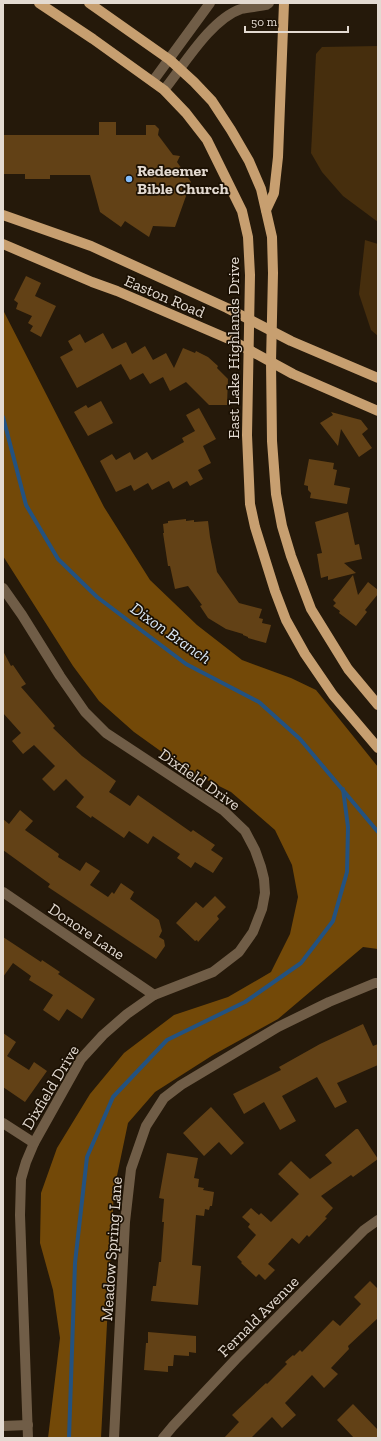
<svg xmlns="http://www.w3.org/2000/svg" width="381" height="1441" viewBox="0 0 381 1441" font-family="'Zilla Slab',serif">
<style>
.green{fill:#462e0d}
.forest{fill:#734908}
.lines{fill:none;stroke-linecap:round;stroke-linejoin:round}
.stream{stroke:#235280;stroke-width:4}
.building{fill:#624116}
.minor{stroke:#705d47;stroke-width:10}
.major{stroke:#c79f70;stroke-width:10}
.poi-dot{fill:#82bcfa;stroke:#1b1003;stroke-width:1.5}
.labels{text-anchor:middle;stroke-width:3.5;stroke-linejoin:round;paint-order:stroke}
.poi-label{font-size:16px;font-weight:bold;fill:#e3dad1;stroke:#1b1003;text-anchor:start}
.street-label{font-size:16px;fill:#e3dad1;stroke:#1b1003}
.water-label{font-size:17px;font-style:italic;fill:#d8e6f4;stroke:#1b1003}
</style>
<rect width="100%" height="100%" fill="#25190a"/>
<g class="green">
<polygon points="378,46 378,222 343,196 322,172 311,153 316,54 322,47"/>
<polygon points="365,240 378,244 378,336 371,330 359,294"/>
</g>
<polygon class="forest" points="3,310 104,507 150,580 197,625 242,660 291,678 316,690 378,767 378,949 363,947 278,1019 213,1055 155,1092 128,1123 114,1190 101,1438 48,1438 60,1338 53,1290 40,1243 41,1193 57,1148 90,1094 124,1053 174,1015 228,997 271,972 290,934 298,897 292,865 275,830 231,792 187,770 134,732 99,701 73,666 3,556"/>
<g class="lines">
<g class="stream">
<polyline points="3,417 26,505 58,559 97,597 186,664 259,702 300,739 378,832"/>
<polyline points="69,1438 75,1263 87,1157 113,1097 167,1040 245,1002 301,963 333,921 347,872 348,827 343,789"/>
</g>
</g>
<g class="building">
<polygon points="99,122 116,122 116,135 146,135 146,125 155,125 159,129 158,135 173,155 180,156 177,162 191,182 175,227 153,226 149,237 125,221 121,227 100,212 90,175 50,175 50,179 25,179 25,174 3,174 3,135 99,135"/>
<polygon points="26,276 41,283 35,296 56,306 41,337 30,331 33,326 28,323 32,316 16,309 18,303 14,300"/>
<polygon points="103,333 112,349 126,342 132,354 145,346 153,360 166,353 174,368 183,348 195,353 196,351 208,357 218,366 217,368 228,379 227,405 209,405 186,382 170,391 163,377 150,384 143,373 130,380 121,364 77,388 60,357 73,350 68,341 80,334 85,343"/>
<polygon points="101,401 113,423 88,436 74,412 86,405 88,408"/>
<polygon points="199,408 216,439 203,446 211,463 198,470 203,479 190,486 187,481 173,489 169,481 152,490 148,483 134,491 131,485 116,492 100,461 112,454 116,460 130,452 134,460 147,452 152,460 184,442 182,438 195,431 186,415"/>
<polygon points="331,412 361,420 368,429 362,434 372,448 359,457 341,429 338,446 320,423 333,415"/>
<polygon points="309,459 334,463 333,469 337,470 334,485 350,488 347,504 310,498 311,493 308,490 308,486 304,485"/>
<polygon points="348,512 355,545 359,544 362,559 344,563 356,573 328,580 328,576 321,578 317,554 322,553 315,522"/>
<polygon points="186,519 186,521 194,520 194,522 208,521 210,537 217,572 239,603 262,609 259,618 263,619 262,623 271,625 266,643 248,638 248,637 243,635 243,634 226,629 208,618 200,606 202,605 188,586 175,589 170,566 168,566 163,533 164,533 163,524 168,523 168,521"/>
<polygon points="353,575 358,595 368,582 378,590 378,594 365,610 367,612 356,626 339,613 340,611 333,606 336,603 333,600"/>
<polygon points="3,651 11,666 13,665 26,684 21,687 55,726 53,728 82,756 116,781 109,792 130,806 138,795 191,832 193,830 215,845 211,850 223,858 213,873 195,862 191,868 177,858 180,854 153,836 148,844 129,831 124,838 92,816 91,818 76,807 84,797 66,779 54,791 42,779 55,766 34,745 23,754 12,741 21,733 3,713"/>
<polygon points="20,810 33,821 25,830 59,854 58,857 80,871 86,862 100,871 90,885 108,897 112,892 114,894 121,883 134,892 130,899 159,920 162,931 159,937 164,940 165,946 156,959 48,887 50,884 3,850 3,819 9,824"/>
<polygon points="215,896 226,907 217,916 219,919 198,942 197,940 195,941 176,923 196,902 203,908"/>
<polygon points="3,937 41,962 42,960 60,972 58,974 95,999 82,1019 67,1009 59,1021 43,1010 53,995 29,980 31,976 13,963 3,977"/>
<polygon points="363,1024 373,1046 378,1044 378,1065 337,1083 347,1102 335,1108 317,1077 282,1096 296,1121 280,1130 264,1102 244,1114 233,1094 281,1070 279,1067 320,1044"/>
<polygon points="3,1033 16,1042 7,1056 29,1070 34,1062 47,1071 25,1102 3,1087"/>
<polygon points="211,1107 244,1143 231,1155 219,1142 204,1156 183,1133"/>
<polygon points="356,1129 358,1129 378,1159 353,1177 351,1175 321,1196 333,1208 325,1217 327,1218 309,1237 307,1235 299,1244 292,1238 268,1264 275,1270 265,1280 259,1274 256,1277 241,1263 242,1262 237,1257 256,1235 248,1227 250,1224 242,1217 251,1208 259,1215 261,1213 271,1222 299,1194 278,1174 291,1161 310,1179 332,1163 325,1155"/>
<polygon points="167,1153 198,1158 194,1178 199,1179 198,1187 204,1188 203,1190 214,1192 212,1206 210,1206 209,1210 205,1209 204,1216 196,1215 192,1265 201,1266 198,1305 151,1301 153,1286 156,1286 159,1262 161,1262 164,1222 162,1222 164,1199 159,1198"/>
<polygon points="370,1281 378,1289 378,1318 348,1346 349,1349 331,1368 338,1374 324,1388 312,1375 285,1403 296,1415 282,1428 272,1417 251,1438 224,1438 239,1422 232,1415 266,1383 267,1384 287,1364 285,1362 293,1355 294,1356 300,1350 302,1352 333,1320 340,1326 361,1304 354,1297"/>
<polygon points="148,1332 196,1336 196,1353 189,1352 189,1356 174,1355 173,1366 168,1366 168,1372 144,1370 146,1343 148,1343"/>
<polygon points="353,1404 378,1430 378,1438 354,1438 337,1420"/>
</g>
<g class="lines">
<g class="minor">
<polyline points="153,81 210,3"/>
<path d="M 164,90 C 184,65 211,19 241,9 C 249,7 258,7 266,5 L 269,3"/>
<polyline points="3,588 22,615 60,676 85,712 106,733 223,810 245,831 255,850 261,867 264,879 265,893 262,909 253,932 239,952 213,972 154,995 127,1014 103,1035 81,1059 34,1143 26,1162 21,1179 20,1215 28,1438"/>
<polyline points="3,892 154,995"/>
<polyline points="3,1123 34,1143"/>
<polyline points="3,1426 28,1425"/>
<polyline points="114,1438 125,1222 131,1169 146,1126 164,1098 181,1085 278,1027 329,1002 375,983 378,983"/>
<polyline points="163,1438 173,1426 236,1359 364,1230 378,1220"/>
</g>
<g class="major">
<polyline points="39,3 93,39 164,90 186,113 207,140 242,211 248,237 250,275 247,435 250,504 255,527 275,591 286,620 305,654 333,695 378,748"/>
<polyline points="89,3 170,60 194,82 212,101 231,130 249,161 261,189 272,237 273,273 271,362 272,441 276,494 282,526 291,556 311,609 348,669 378,705"/>
<polyline points="266,210 274,193 278,157 284,3"/>
<polyline points="3,215 91,246 227,308 291,341 378,378"/>
<polyline points="3,244 92,282 117,291 231,340 293,374 378,411"/>
</g>
</g>
<circle class="poi-dot" cx="129" cy="179" r="4"/>
<g class="labels">
<g class="poi-label">
<text x="137" y="176">Redeemer<tspan x="137" dy="18">Bible Church</tspan></text>
</g>
<g class="street-label">
<text transform="translate(165 296) rotate(23)" y="6">Easton Road</text>
<text transform="translate(233 348) rotate(-90)" y="6">East Lake Highlands Drive</text>
<text transform="translate(200 779) rotate(35)" y="6">Dixfield Drive</text>
<text transform="translate(87 931) rotate(34)" y="6">Donore Lane</text>
<text transform="translate(50 1087) rotate(-59)" y="6">Dixfield Drive</text>
<text transform="translate(111 1249) rotate(-86)" y="6">Meadow Spring Lane</text>
<text transform="translate(258 1316) rotate(-45)" y="6">Fernald Avenue</text>
</g>
<g class="water-label">
<text transform="translate(171 633) rotate(35)" y="6">Dixon Branch</text>
</g>
</g>
<rect width="381" height="1441" fill="none" stroke="#e3dad1" stroke-width="8"/>
<path d="M245 26v6h103v-6" fill="none" stroke="#e3dad1" stroke-width="2"/>
<text x="251" y="26" font-size="12" fill="#e3dad1" stroke="#1b1003" stroke-width="3" paint-order="stroke">50 m</text>
</svg>
